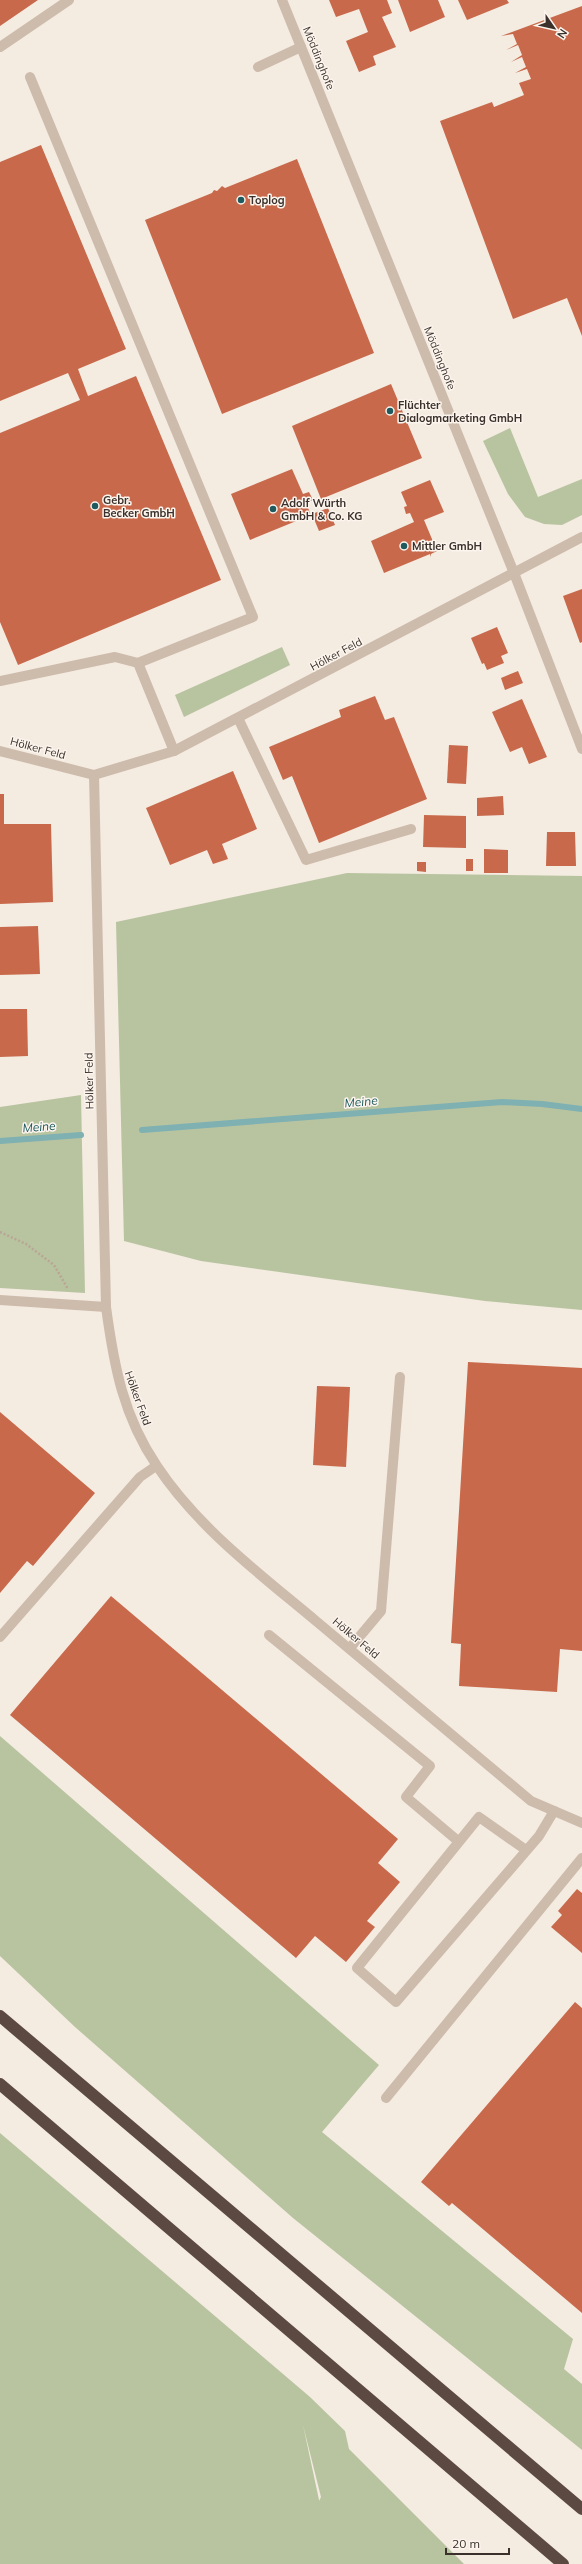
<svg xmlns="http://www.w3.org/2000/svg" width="582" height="2564" viewBox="0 0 582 2564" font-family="Mulish,sans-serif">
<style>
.green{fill:#b8c4a0;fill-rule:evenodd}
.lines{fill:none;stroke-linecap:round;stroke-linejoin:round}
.stream{stroke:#7fb0b2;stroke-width:6}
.building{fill:#c8694b}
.path{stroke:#b9a596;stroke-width:2.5;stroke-dasharray:2 2;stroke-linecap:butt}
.service{stroke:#cdbbac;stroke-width:10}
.minor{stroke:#cdbbac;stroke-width:10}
.motorway{stroke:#5c4a42;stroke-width:12}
.poi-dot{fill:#1f5a5e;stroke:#fbf5ee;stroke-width:1.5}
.labels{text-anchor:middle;stroke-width:3;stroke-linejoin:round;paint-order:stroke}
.street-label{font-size:11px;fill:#3b302b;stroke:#fbf5ee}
.poi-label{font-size:11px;font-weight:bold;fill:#3b302b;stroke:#fbf5ee;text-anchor:start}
.water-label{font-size:12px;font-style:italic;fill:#1f5a5e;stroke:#fbf5ee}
</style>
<rect width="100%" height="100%" fill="#f4ebe1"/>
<g class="green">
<polygon points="510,428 538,497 582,479 582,515 562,525 544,524 525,517 508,494 483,441"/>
<polygon points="282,647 290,665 184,717 175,695"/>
<polygon points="347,873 582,876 582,1310 485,1301 201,1261 124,1241 116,922"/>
<polygon points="81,1095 85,1293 0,1288 0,1107"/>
<polygon points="0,1736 379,2065 322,2132 573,2339 564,2369 582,2384 582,2450 293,2218 75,2027 0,1956"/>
<path d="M 0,2133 L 310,2397 L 345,2431 L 349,2449 L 464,2564 L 0,2564 ZM 303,2425 L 321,2497 L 319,2501 L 319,2500 Z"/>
</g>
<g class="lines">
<g class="stream">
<polyline points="142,1130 502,1102 542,1104 582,1109"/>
<polyline points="0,1141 81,1135"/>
</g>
</g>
<g class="building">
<polygon points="0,0 38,0 0,26"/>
<polygon points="329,0 387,0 392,13 382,17 396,47 373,56 376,65 359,72 346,41 368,32 359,9 336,17"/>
<polygon points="398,0 438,0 445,17 410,32"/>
<polygon points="458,0 507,0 509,3 467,20"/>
<polygon points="582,6 582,336 567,298 513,319 440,121 492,102 494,107 524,95 519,83 531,79 527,69 515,73 526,67 522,57 511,62 522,55 518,45 506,50 517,44 513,34 501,36"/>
<polygon points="41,145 126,349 78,369 88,396 136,376 221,580 18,665 0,622 0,433 80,400 68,373 0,401 0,162"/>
<polygon points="297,159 374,353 222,414 145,220 212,193 214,190 217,191 222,186 225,188"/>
<polygon points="391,384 422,458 321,499 292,426"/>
<polygon points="292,469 303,494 309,492 313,500 306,503 311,515 250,540 231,494"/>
<polygon points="430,480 444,512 424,520 437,551 431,554 431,557 430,554 384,573 371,541 414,522 410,513 406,514 404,507 407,506 401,492"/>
<polygon points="328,508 335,525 319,531 312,514"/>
<polygon points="582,589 582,642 580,643 563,596"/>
<polygon points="497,627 508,653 501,656 504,663 487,670 484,663 482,664 471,638"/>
<polygon points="518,671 523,683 505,690 501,678"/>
<polygon points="375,696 385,720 394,717 427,799 319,843 292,776 283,780 269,747 341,717 339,710"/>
<polygon points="522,699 547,757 529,764 522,747 510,752 492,712"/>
<polygon points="449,745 468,746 466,784 447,783"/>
<polygon points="233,771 257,829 222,844 228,859 213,864 207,850 170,865 146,808"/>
<polygon points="0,794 4,794 4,824 51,824 53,902 0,904"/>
<polygon points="503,796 504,815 477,816 477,798"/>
<polygon points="424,815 466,816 466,848 423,847"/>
<polygon points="547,832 575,832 576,866 546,866"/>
<polygon points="484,849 508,850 508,873 484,873"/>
<rect x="466" y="859" width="7" height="12"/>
<polygon points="417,862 426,862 426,872 417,871"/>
<polygon points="38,926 40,974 0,975 0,927"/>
<polygon points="0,1009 27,1009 28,1056 0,1057"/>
<polygon points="468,1362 582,1368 582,1651 560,1649 557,1692 459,1686 461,1644 451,1643"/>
<polygon points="317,1386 350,1387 346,1467 313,1465"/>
<polygon points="0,1412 95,1493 33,1566 27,1561 0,1593"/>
<polygon points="111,1596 398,1839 378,1863 400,1882 367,1921 375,1927 346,1962 315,1936 296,1958 10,1715"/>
<polygon points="577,1889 582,1893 582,1953 551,1927 562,1915 558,1911"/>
<polygon points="575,2002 582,2008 582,2313 452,2203 449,2206 421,2182"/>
</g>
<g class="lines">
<polyline class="path" points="0,1232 26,1244 54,1265 68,1289"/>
<g class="service">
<polyline points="0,47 69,0"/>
<polyline points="258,67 301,47"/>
<polyline points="30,77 253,617 138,663"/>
<polyline points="0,681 115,657 138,663 174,751"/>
<polyline points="238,718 306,860 411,829"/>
<polyline points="0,1300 106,1307"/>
<polyline points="269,1635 430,1766 406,1797 458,1841"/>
<polyline points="0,1637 140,1477 156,1466"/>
<polyline points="350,1648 381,1611 400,1377"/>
<polyline points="526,1850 479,1817 357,1968 396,2002 539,1836 554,1811"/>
<polyline points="386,2098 582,1858"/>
</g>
<g class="minor">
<polyline points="282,0 514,573 582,749"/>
<polyline points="0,751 94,775 174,751 582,537"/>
<path d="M 94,775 L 106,1307 C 114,1366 123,1416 157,1466 C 198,1528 260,1574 316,1621 C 388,1681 460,1741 531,1801 L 582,1823"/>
</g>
<g class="motorway">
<polyline points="0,2016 582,2509"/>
<polyline points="0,2084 563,2564"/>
</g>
</g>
<g class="poi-dot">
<circle cx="241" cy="200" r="4"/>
<circle cx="390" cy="411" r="4"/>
<circle cx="95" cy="506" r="4"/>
<circle cx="273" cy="509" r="4"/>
<circle cx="404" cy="546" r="4"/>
</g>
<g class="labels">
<g class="street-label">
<text transform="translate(319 58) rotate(68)" y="4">Möddinghofe</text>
<text transform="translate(440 358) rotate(68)" y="4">Möddinghofe</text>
<text transform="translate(336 654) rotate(-28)" y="4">Hölker Feld</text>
<text transform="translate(38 748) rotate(15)" y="4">Hölker Feld</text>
<text transform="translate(89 1081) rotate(-91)" y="4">Hölker Feld</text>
<text transform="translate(138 1398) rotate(70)" y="4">Hölker Feld</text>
<text transform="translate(356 1638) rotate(40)" y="4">Hölker Feld</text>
</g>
<g class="poi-label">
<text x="249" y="204">Toplog</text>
<text x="398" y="409">Flüchter<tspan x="398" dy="13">Dialogmarketing GmbH</tspan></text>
<text x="103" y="504">Gebr.<tspan x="103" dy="13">Becker GmbH</tspan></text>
<text x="281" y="507">Adolf Würth<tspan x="281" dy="13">GmbH &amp; Co. KG</tspan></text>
<text x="412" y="550">Mittler GmbH</text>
</g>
<g class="water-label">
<text transform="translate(361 1102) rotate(-5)" y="4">Meine</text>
<text transform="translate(39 1127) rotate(-4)" y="4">Meine</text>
</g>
</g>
<g transform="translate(554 28) rotate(124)" stroke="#fbf5ee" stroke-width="3" paint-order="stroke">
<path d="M0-3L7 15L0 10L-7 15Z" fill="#3b302b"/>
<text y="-6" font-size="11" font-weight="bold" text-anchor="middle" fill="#3b302b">N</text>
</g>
<path d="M446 2548v6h63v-6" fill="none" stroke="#3b302b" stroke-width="2"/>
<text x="452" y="2548" font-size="12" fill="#3b302b" stroke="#fbf5ee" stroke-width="3" paint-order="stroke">20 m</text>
</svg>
